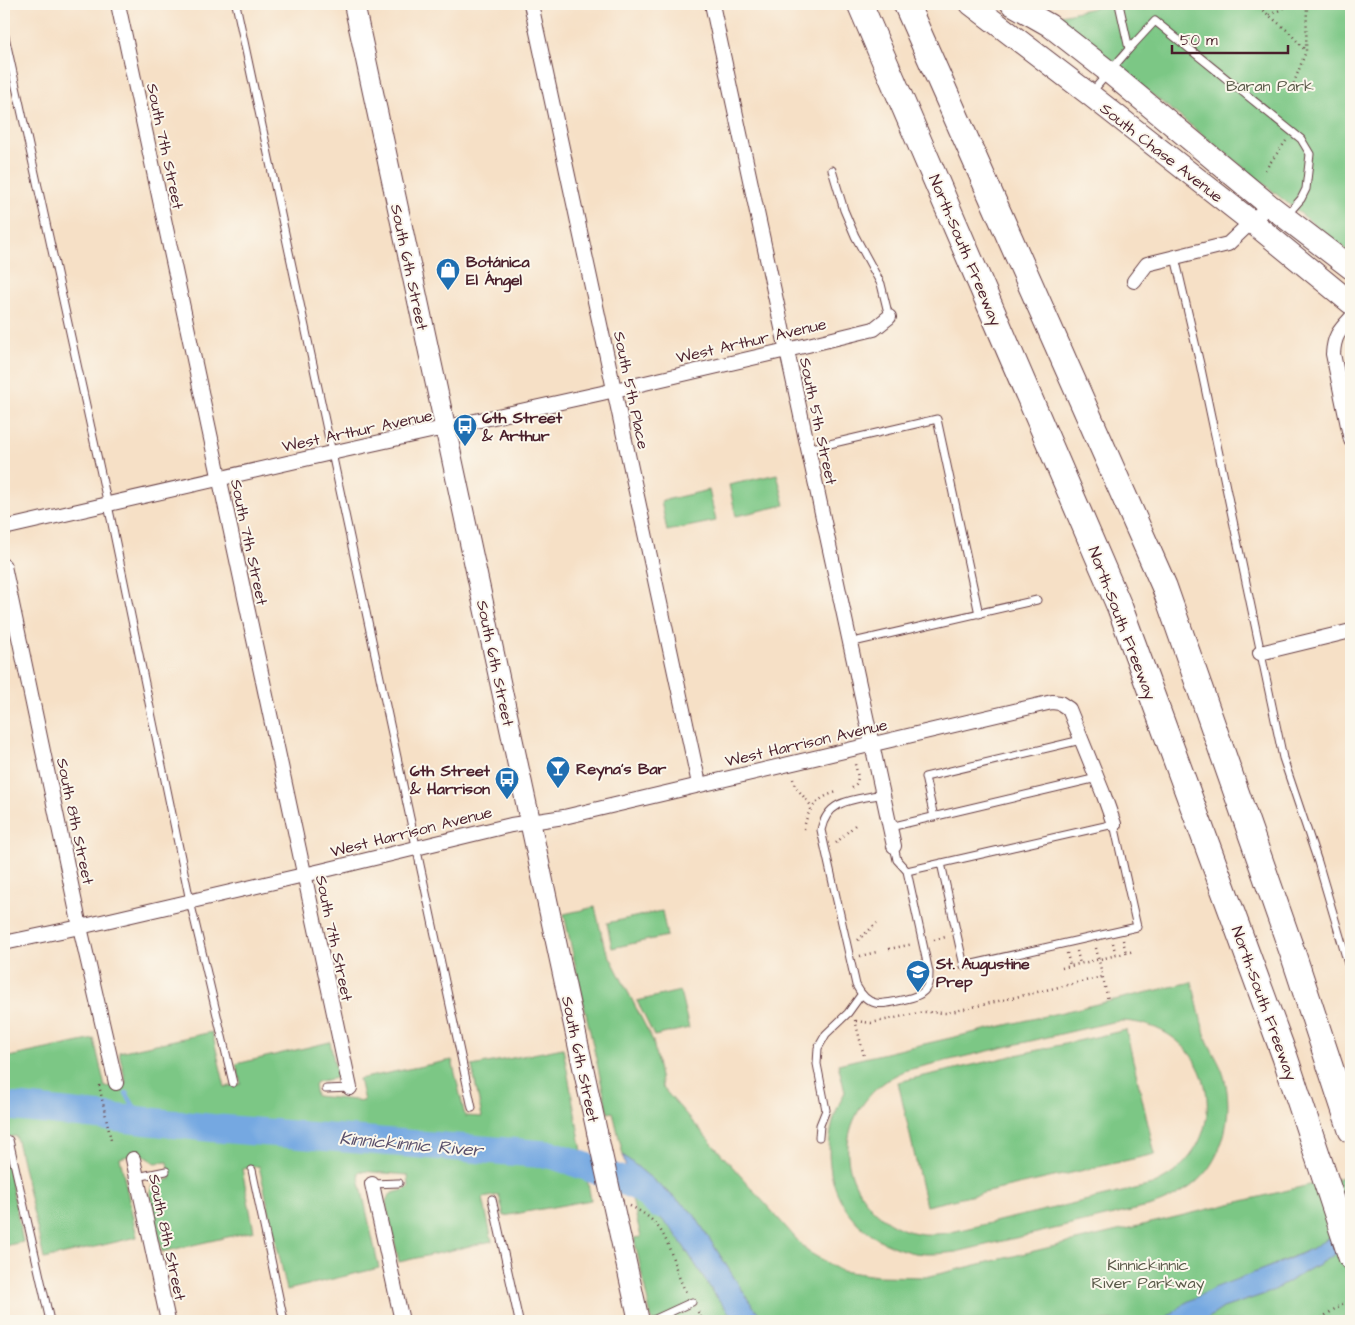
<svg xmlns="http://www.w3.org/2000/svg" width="1355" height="1325" viewBox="0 0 1355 1325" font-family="'Architects Daughter',sans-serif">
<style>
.green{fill:#7bc785;stroke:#627358;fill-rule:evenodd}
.water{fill:#75a8e1;stroke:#606486}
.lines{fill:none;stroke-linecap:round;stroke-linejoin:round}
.stream{stroke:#75a8e1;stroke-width:4.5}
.river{stroke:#75a8e1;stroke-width:28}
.lane-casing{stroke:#643c42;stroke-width:9}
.street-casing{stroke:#643c42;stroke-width:16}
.secondary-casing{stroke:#643c42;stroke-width:22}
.primary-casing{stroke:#643c42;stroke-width:24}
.highway-casing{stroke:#643c42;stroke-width:27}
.path{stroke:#643c42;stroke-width:2.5;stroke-dasharray:1 4;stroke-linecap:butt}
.lane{stroke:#fff;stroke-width:7}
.street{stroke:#fff;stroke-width:14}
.secondary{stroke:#fff;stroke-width:20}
.primary{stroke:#fff;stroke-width:22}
.highway{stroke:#fff;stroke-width:25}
.secondary-bridge-casing{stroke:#643c42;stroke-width:22;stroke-linecap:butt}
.secondary-bridge{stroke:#fff;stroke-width:20}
.labels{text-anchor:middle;stroke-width:4;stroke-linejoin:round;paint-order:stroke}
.park-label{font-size:16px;fill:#5b5a4a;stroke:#fbf7ec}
.street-label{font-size:16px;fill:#4a1f2b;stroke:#fbf7ec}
.poi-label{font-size:16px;font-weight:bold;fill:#4a1f2b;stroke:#fbf7ec;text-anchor:start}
.water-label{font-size:18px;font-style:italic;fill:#594f6b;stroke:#fbf7ec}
</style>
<rect width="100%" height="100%" fill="#fbf7ec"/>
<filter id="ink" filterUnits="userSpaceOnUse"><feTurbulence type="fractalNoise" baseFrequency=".02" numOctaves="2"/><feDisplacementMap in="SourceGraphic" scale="10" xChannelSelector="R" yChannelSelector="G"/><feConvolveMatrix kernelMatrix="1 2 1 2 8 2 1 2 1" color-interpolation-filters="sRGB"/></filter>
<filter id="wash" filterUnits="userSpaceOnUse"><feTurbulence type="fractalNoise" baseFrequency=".0096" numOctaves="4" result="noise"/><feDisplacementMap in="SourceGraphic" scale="20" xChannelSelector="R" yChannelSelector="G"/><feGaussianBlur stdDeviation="1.12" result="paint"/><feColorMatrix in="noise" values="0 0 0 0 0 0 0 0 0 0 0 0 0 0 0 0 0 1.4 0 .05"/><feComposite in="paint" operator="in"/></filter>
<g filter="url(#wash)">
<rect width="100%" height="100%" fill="#f6e0c6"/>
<g class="green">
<polygon points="1111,4 1351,4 1351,254 1154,96 1052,17"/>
<polygon points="777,474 785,505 736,516 729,485"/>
<polygon points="709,490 716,521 667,531 661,501"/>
<polygon points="595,907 604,945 653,1041 662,1087 807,1251 841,1271 878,1276 926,1277 1351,1175 1351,1222 1313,1248 1185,1303 1162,1321 765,1321 749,1301 693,1213 623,1155 613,1112 608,1113 564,914"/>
<polygon points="662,911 667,936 612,948 607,923"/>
<path d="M 1192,982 C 1197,1000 1201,1025 1208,1042 C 1214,1055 1222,1066 1225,1080 C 1234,1118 1222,1164 1190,1187 C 1178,1195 1166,1201 1152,1206 L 956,1252 C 938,1254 920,1256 903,1250 C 832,1228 811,1154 845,1092 L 838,1064 ZM 1123,1021 C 1219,1026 1239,1148 1152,1185 L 947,1233 C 937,1234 927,1235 917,1233 C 897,1230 878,1217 866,1201 C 828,1153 853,1091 907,1070 L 1112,1022 Z"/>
<polygon points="680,991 689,1028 654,1036 637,1001"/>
<polygon points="1126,1030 1155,1154 926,1206 898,1082"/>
<path d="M 212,1032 L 225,1087 L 241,1084 L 236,1064 L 330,1042 L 337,1076 L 336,1078 L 316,1082 L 314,1085 L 316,1096 L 364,1101 L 359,1079 L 452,1060 L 465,1116 L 482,1117 L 472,1066 L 563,1048 L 591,1200 L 504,1216 L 499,1195 L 483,1198 L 492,1241 L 399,1262 L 386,1203 C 388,1189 400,1194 409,1187 L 408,1175 L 360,1171 L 358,1173 L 379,1268 L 287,1290 L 259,1166 L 242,1169 L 254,1231 L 162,1252 L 150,1192 C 152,1182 162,1181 171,1179 L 168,1162 L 155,1163 L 139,1153 L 120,1158 L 137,1237 L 44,1259 L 16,1136 L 4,1138 L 4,1058 L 94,1039 L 105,1087 L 126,1083 L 119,1052 Z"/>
<polygon points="4,1147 23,1242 4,1246"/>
<polygon points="631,1195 649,1205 675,1233 715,1295 736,1321 652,1321 634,1238 641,1237"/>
<polygon points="1351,1245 1351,1313 1340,1321 1204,1321 1223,1308 1271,1292"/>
</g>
<g class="water">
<polygon points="623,1155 693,1213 749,1301 765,1321 736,1321 715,1295 675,1233 649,1206 631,1195"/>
<polygon points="1351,1222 1351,1245 1271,1292 1223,1308 1204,1321 1162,1321 1185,1303 1214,1288 1282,1262 1313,1248"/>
</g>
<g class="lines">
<polyline class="stream" points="126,1093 142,1120"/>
<polyline class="river" points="4,1106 212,1128 553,1155 593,1169 640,1188 658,1204"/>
</g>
</g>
<g filter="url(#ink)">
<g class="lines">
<defs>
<g id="lane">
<polyline points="236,4 472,1108"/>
<polyline points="4,32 111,519 190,901 233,1083"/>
<polyline points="1129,49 1155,21 1301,139 1310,154 1306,189 1301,199 1287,215"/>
<polyline points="1091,93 1129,49 1119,4"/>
<polyline points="832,170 844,210 855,236 881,284 889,317"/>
<polyline points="1175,257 1200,364 1283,758 1318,862 1351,974"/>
<polyline points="808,449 937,419 979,614"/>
<polyline points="849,643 1037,600"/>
<path d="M 883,794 C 855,800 828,798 821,830 L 856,985 C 868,1008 881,1005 902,1000 C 910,998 918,997 924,991 C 929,986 929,979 929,972 L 907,871 L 897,860 L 894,846"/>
<polyline points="934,817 925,777 1081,740"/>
<polyline points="890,827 1097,778"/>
<path d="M 907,871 C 976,855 1045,840 1114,824 L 1137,927 L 964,966 L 941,863"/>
<polyline points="326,1089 350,1088"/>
<polyline points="819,1137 820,1125 826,1110 817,1064 818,1048 826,1034 848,1013 861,995"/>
<polyline points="9,1140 50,1321"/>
<polyline points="252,1170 284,1321"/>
<polyline points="137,1177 166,1171"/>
<polyline points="372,1184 399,1183"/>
<polyline points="492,1199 519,1321"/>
<polyline points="651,1321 692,1302"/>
</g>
<g id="street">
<polyline points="118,4 350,1088"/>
<polyline points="531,4 699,784"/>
<polyline points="712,4 894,846"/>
<polyline points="1134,281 1147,264 1228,244 1269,205"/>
<path d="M 1351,318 C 1339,331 1334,336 1333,354 L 1351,440"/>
<polyline points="4,528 331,453 602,393 808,345 874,329 889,317"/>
<polyline points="4,566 80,927 116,1083"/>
<polyline points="1260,653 1351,631"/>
<polyline points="4,943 80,927 321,871 511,825 564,817 1052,702 1060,703 1069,709 1103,793 1114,824"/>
<polyline points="133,1159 168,1321"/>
<polyline points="372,1184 402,1321"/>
</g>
<g id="secondary">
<polyline points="354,4 597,1132"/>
<polyline points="613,1204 639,1321"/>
</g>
<g id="primary">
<polyline points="971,4 1089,94 1252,222 1351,303"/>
<polyline points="1012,4 1049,25 1109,72 1269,205 1351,268"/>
</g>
<g id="highway">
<polyline points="860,4 1120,608 1285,1057 1351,1257"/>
<polyline points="906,4 1164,586 1294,957 1351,1130"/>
</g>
</defs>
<use href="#lane" class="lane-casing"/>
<use href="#street" class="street-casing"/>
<use href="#secondary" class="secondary-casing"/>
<use href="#primary" class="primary-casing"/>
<use href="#highway" class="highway-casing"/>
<g class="path">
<polyline points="1255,4 1288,31 1305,50"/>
<polyline points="1269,15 1280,10 1288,4"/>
<polyline points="1292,88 1306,51 1307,4"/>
<polyline points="1265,170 1286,141"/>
<polyline points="793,779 795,786 812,807"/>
<path d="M 852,788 C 861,782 857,773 855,764"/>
<path d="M 804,829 C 807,809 818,797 837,792"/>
<polyline points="836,843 855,825"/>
<polyline points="858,940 877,923"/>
<polyline points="934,940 946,937"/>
<polyline points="1123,940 1126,953"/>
<polyline points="1113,943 1116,956"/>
<polyline points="1096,948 1108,1000"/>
<polyline points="889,949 913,944"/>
<polyline points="1077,951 1080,964"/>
<polyline points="1067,953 1070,966"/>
<polyline points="860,956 877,952"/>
<polyline points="1062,968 1134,951"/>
<polyline points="855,1020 864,1056"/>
<polyline points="856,1021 871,1023 923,1012 947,1013 1102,977"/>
<polyline points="99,1085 111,1140"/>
<path d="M 630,1206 C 674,1226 667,1257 686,1292"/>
<polyline points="698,1312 703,1321"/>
<polyline points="1317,1321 1351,1298"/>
</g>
<use href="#lane" class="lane"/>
<use href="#street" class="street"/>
<use href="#secondary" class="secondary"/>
<use href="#primary" class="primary"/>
<use href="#highway" class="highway"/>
<defs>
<polyline id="secondary-bridge" points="597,1132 613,1204"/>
</defs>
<use href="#secondary-bridge" class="secondary-bridge-casing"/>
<use href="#secondary-bridge" class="secondary-bridge"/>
</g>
</g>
<defs>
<symbol id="shop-pin" viewBox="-11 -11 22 30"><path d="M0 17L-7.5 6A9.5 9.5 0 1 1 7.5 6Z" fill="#1f6fb2" stroke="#fbf7ec"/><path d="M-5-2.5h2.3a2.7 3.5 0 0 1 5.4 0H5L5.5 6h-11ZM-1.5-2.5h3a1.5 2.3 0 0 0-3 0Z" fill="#fff"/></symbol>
<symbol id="bus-pin" viewBox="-11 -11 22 30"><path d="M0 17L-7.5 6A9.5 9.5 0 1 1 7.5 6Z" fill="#1f6fb2" stroke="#fbf7ec"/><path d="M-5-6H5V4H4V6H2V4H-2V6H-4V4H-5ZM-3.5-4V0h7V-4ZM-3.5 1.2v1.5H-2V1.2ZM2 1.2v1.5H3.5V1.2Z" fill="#fff"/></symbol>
<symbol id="bar-pin" viewBox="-11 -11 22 30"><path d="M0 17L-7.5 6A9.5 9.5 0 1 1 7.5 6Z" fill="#1f6fb2" stroke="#fbf7ec"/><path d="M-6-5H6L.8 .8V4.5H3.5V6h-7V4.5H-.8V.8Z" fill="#fff"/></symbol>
<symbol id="school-pin" viewBox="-11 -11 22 30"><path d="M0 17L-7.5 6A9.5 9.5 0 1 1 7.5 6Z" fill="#1f6fb2" stroke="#fbf7ec"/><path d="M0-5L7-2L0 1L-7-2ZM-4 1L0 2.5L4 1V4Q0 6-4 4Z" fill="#fff"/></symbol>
</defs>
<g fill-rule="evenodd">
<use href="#shop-pin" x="434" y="256" width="28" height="38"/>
<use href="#bus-pin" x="451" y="412" width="28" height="38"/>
<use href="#bar-pin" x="544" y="754" width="28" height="38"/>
<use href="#bus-pin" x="493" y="765" width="28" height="38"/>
<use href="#school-pin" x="904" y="958" width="28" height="38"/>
</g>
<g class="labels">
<g class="park-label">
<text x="1270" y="91">Baran Park</text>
<text x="1148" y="1270">Kinnickinnic<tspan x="1148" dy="18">River Parkway</tspan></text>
</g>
<g class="street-label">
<text transform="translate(166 146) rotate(78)" y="6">South 7th Street</text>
<text transform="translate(1162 152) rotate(38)" y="6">South Chase Avenue</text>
<text transform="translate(966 250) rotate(67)" y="6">North-South Freeway</text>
<text transform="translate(410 267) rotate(78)" y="6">South 6th Street</text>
<text transform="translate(751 340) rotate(-13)" y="6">West Arthur Avenue</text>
<text transform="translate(632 390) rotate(78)" y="6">South 5th Place</text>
<text transform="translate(819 421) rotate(78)" y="6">South 5th Street</text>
<text transform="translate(357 430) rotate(-12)" y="6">West Arthur Avenue</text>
<text transform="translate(250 542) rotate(78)" y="6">South 7th Street</text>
<text transform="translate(1123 623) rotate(69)" y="6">North-South Freeway</text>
<text transform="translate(496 663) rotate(78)" y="6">South 6th Street</text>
<text transform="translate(806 742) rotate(-13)" y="6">West Harrison Avenue</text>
<text transform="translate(76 821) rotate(78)" y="6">South 8th Street</text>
<text transform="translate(411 831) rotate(-14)" y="6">West Harrison Avenue</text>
<text transform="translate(335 938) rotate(78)" y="6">South 7th Street</text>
<text transform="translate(1265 1003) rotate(70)" y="6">North-South Freeway</text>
<text transform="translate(581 1059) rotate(78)" y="6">South 6th Street</text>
<text transform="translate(168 1237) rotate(78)" y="6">South 8th Street</text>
</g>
<g class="poi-label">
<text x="466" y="267">Botánica<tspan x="466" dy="18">El Ángel</tspan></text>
<text x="482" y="423">6th Street<tspan x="482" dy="18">&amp; Arthur</tspan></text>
<text x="576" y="774">Reyna's Bar</text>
<text x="490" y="776" text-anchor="end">6th Street<tspan x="490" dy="18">&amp; Harrison</tspan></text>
<text x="936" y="969">St. Augustine<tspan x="936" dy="18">Prep</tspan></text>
</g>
<g class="water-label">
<text transform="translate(411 1144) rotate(5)" y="6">Kinnickinnic River</text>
</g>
</g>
<rect width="1355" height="1325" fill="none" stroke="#fbf7ec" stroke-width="20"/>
<path d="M1172 45v8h116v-8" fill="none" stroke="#4a1f2b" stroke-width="2.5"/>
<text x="1180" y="45" font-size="15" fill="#4a1f2b" stroke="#fbf7ec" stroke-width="4" paint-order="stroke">50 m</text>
</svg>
